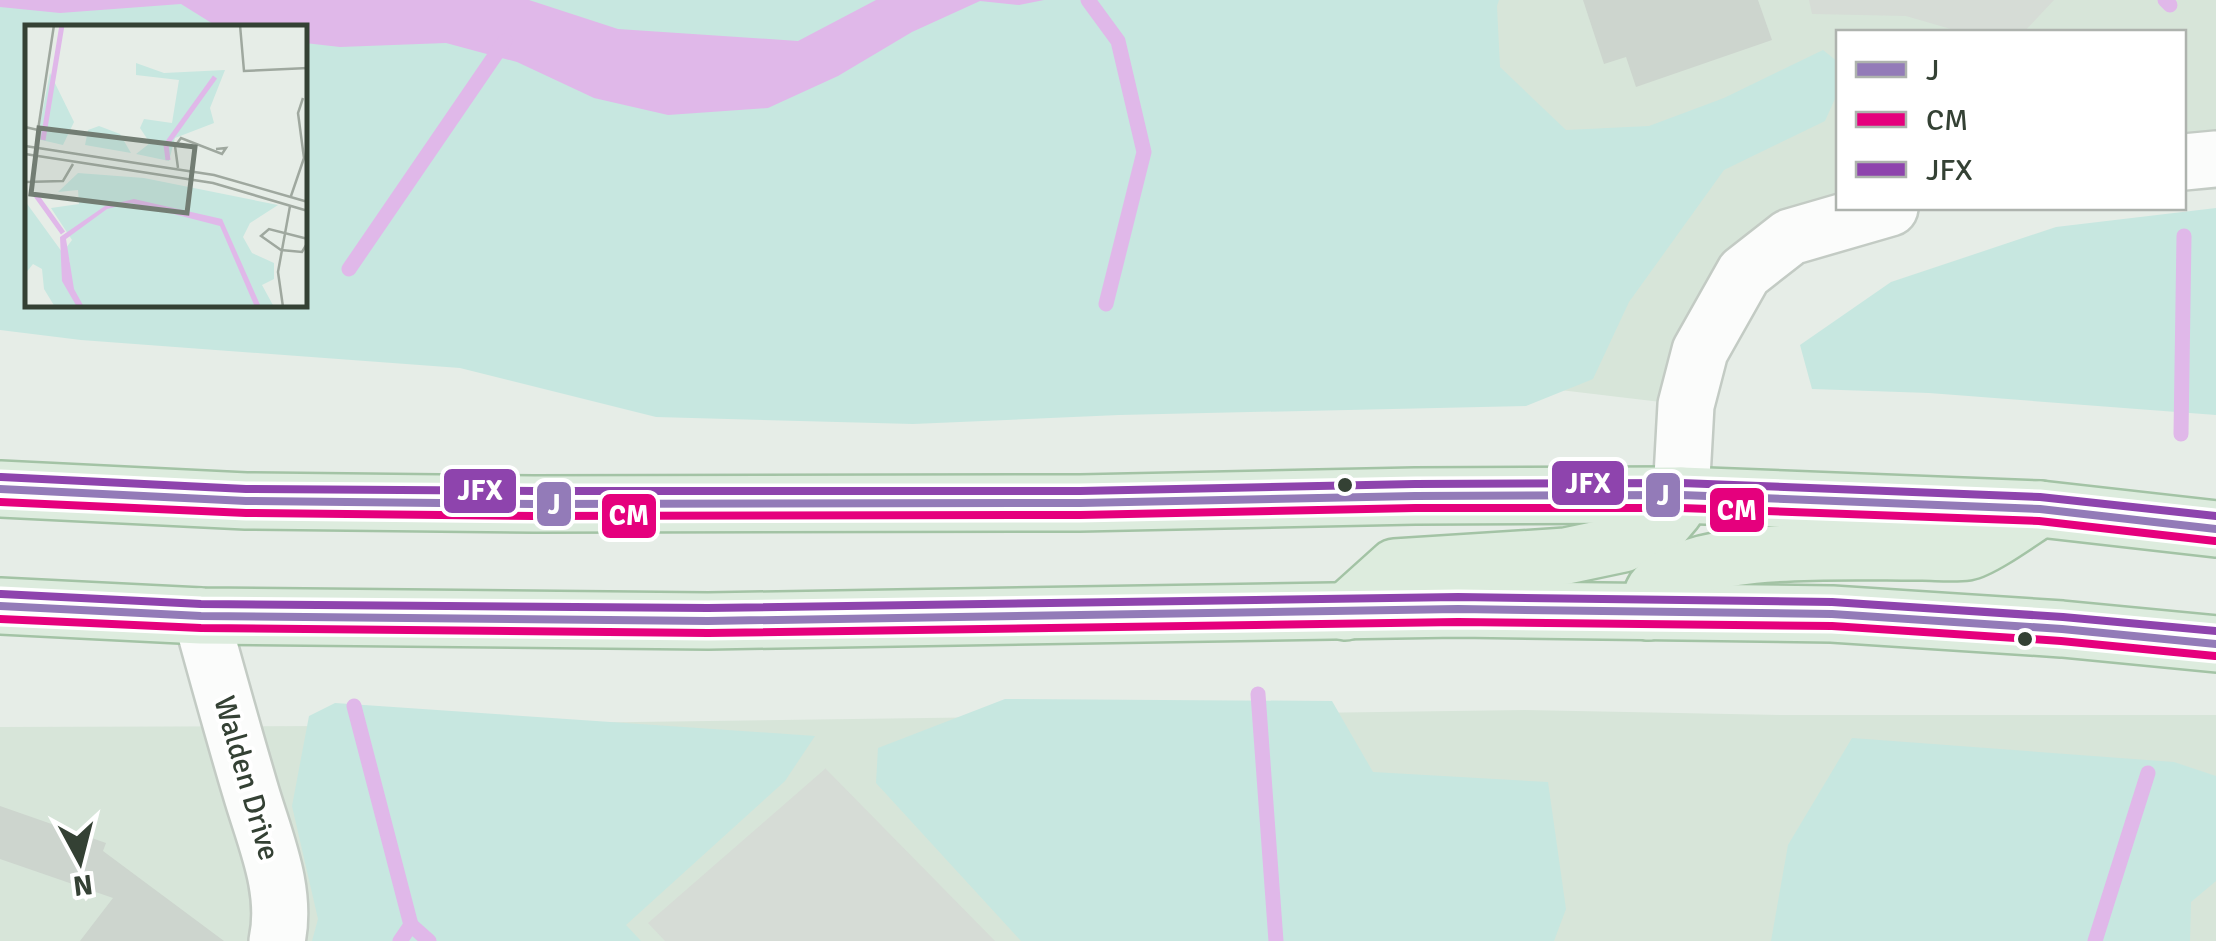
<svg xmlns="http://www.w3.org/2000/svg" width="2216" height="941" viewBox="0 0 2216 941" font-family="Signika,sans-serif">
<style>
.residential{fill:#d7e5d9}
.green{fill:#c7e7e0;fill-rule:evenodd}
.parking{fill:#d6dcd6}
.water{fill:#e0b8e9}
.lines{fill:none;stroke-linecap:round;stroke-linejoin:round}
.stream{stroke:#e0b8e9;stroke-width:15}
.building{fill:#cdd5ce}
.minor-casing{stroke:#c3cbc4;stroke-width:60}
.trunk-casing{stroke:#a3c3a5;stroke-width:60}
.minor{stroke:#fbfcfb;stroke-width:55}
.trunk{stroke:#ddecde;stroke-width:55}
.bus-1-casing{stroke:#fff;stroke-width:15}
.bus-2-casing{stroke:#fff;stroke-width:15}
.bus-3-casing{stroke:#fff;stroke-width:15}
.bus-1{stroke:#937bb8;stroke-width:8}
.bus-2{stroke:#e5007d;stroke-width:8}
.bus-3{stroke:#8e44ad;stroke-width:8}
.bus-dot{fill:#344134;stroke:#fff;stroke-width:4}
.labels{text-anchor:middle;stroke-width:8;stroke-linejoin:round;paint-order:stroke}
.street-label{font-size:30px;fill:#344134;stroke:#fff}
.inset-river{fill:none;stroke:#e0b8e9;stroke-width:5}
.inset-road{fill:none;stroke:#9fa89f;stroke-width:2.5}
.view{fill:#727d73;fill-opacity:0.15;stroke:#727d73;stroke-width:5}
.inset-edge{fill:none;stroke:#344134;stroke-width:5}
.line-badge{stroke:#fff;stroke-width:4}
.badge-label{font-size:28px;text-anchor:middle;font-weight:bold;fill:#fff}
</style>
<rect width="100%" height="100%" fill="#e6ede7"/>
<g class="residential">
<polygon points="1140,0 2216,0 2216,159 2184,162 2184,32 1838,32 1838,208 1790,237 1686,405 1535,387"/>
<polygon points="1525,710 1782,715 2216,715 2216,941 0,941 0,727 338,726"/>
</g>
<g class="green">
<path d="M 0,0 L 1499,0 L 1497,6 L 1500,67 L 1566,130 L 1649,126 L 1724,98 L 1823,50 L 1838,62 L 1838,92 L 1825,121 L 1724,170 L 1629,302 L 1593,379 L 1526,406 L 1119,415 L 913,424 L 656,417 L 460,368 L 81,340 L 0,330 ZM 28,28 L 305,28 L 305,305 L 28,305 Z"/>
<polygon points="2216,208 2216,415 1929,393 1812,389 1800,345 1891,282 2056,227"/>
<polygon points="1005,699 1332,701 1373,772 1548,782 1566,909 1554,941 1021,941 876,783 878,748"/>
<polygon points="335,703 815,736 785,781 626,925 641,941 312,941 318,919 292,806 309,716"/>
<polygon points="1852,738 2174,762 2216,776 2216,881 2191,902 2190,941 1771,941 1788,845"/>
</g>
<g class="parking">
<polygon points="1809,0 2054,0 2024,32 1961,32 1906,16 1812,14"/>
<polygon points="826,768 826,769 995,941 665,941 648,923"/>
</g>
<polygon class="water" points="0,0 529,0 618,29 798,41 876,0 1044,0 1019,5 980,1 912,32 838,76 768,108 668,115 594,98 517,62 446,43 340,47 305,43 305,28 218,27 181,4 60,13 0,7"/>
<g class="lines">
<g class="stream">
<polyline points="1088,0 1118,41 1144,152 1106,304"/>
<polyline points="2165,0 2170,5"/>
<polyline points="349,269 505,41"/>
<polyline points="2181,434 2184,236"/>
<polyline points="1258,694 1276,941"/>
<polyline points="354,706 411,925 400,941"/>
<polyline points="411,925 429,941"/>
<polyline points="2095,941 2148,773"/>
</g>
</g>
<g class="building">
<polygon points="1583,0 1758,0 1772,40 1636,87 1626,57 1604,64"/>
<polygon points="0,806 106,843 103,851 224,941 80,941 113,898 0,859"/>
</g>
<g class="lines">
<defs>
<g id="minor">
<polyline points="2184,162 2216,159"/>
<polyline points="1681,495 1686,405 1700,351 1744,273 1790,237 1890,208"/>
<path d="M 201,616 C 217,674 233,732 250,789 C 264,838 288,889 277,941"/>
</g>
<g id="trunk">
<polyline points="0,489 246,501 534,504 1080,503 1415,496 1681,495 2040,509 2216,529"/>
<polyline points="0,606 201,616 708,621 1458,609 1832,614 2062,629 2216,644"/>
<polyline points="1345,612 1395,567 1566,556 1623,544 1664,523 1675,510 1681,495"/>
<path d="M 1648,612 C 1649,605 1650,596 1654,590 C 1689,542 1864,553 1922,552 C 1936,552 1953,554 1967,552 C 1983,549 2024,519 2040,509"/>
</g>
</defs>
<use href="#minor" class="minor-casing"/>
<use href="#trunk" class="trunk-casing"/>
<use href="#minor" class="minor"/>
<use href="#trunk" class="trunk"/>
<defs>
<g id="bus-1">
<polyline points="0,489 246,501 534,504 1080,503 1415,496 1681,495 2040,509 2216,529"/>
<polyline points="0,606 201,616 708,621 1458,609 1832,614 2062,629 2216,644"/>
</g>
<g id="bus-2">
<polyline points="0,502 246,513 534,516 1080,515 1415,508 1681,508 2039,521 2215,541"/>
<polyline points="0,619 201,628 708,633 1458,622 1832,626 2061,641 2215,656"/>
</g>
<g id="bus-3">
<polyline points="1,477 246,489 534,491 1080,491 1415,484 1681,483 2040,497 2216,516"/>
<polyline points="1,594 201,604 708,608 1458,597 1832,602 2063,617 2216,631"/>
</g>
</defs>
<use href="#bus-1" class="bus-1-casing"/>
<use href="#bus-2" class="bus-2-casing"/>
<use href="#bus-3" class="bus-3-casing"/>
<use href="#bus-1" class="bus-1"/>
<use href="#bus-2" class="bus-2"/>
<use href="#bus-3" class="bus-3"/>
</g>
<g class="bus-dot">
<circle cx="1345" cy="485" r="9"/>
<circle cx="2025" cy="639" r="9"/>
</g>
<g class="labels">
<g class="street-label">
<text transform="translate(247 778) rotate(74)" y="10">Walden Drive</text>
</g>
</g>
<g transform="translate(25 25)">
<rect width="282" height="282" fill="#e6ede7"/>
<path d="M 111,38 L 139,48 L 200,45 L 185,83 L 189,98 L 150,113 L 144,136 L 111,129 L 125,118 L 115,103 L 119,94 L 147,98 L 154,55 L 111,50 ZM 25,48 L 49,97 L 38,120 L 12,114 ZM 74,101 L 95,109 L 106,128 L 60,120 L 63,105 ZM 53,148 L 119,153 L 253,180 L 225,198 L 218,212 L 227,228 L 249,238 L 249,254 L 237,260 L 249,282 L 30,282 L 19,264 L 17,244 L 8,239 L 0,249 L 0,176 L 45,238 L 41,223 L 47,215 L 26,183 L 54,179 L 53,165 L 33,167 Z" fill="#c7e7e0"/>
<path d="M 109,174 L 197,194 L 236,282 L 230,282 L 195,201 L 106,178 L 82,184 L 41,214 L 49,264 L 59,282 L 52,282 L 37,256 L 35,212 L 80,181 Z" fill="#e0b8e9"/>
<path class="inset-river" d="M 18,115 L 37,0M 143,135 L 141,120 L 190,52M 10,169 L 38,208"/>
<path class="inset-road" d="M 215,0 L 219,46 L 283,43M 0,102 L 13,105 L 29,0M 0,121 L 189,150 L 283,177M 0,129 L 188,158 L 283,186M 153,143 L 150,121 L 156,113 L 197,129 L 201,123 L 191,124M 0,157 L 38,156 L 48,139M 266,171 L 279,133 L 273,88 L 278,73M 283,214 L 244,204 L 236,211 L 256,225 L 277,227 L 283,217M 258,282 L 253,247 L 265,181"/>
<path class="view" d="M 14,103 L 170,122 L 162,188 L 6,169 Z"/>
<rect width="282" height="282" class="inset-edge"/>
</g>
<g class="line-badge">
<rect x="1550" y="459" width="76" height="48" rx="10" fill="#8e44ad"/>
<rect x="442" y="467" width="76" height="48" rx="10" fill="#8e44ad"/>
<rect x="1644" y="471" width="38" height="48" rx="10" fill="#937bb8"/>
<rect x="535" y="480" width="38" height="48" rx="10" fill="#937bb8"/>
<rect x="1708" y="486" width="58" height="48" rx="10" fill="#e5007d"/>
<rect x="600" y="492" width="58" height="48" rx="10" fill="#e5007d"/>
</g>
<g class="badge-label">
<text x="1588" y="493">JFX</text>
<text x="480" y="500">JFX</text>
<text x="1663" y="505">J</text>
<text x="554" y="514">J</text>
<text x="1737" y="520">CM</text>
<text x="629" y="525">CM</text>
</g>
<rect x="1836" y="30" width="350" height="180" fill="#ffffff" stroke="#aeb3ae" stroke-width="2.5"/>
<rect x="1856" y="62" width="50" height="15" fill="#937bb8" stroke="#aeb3ae" stroke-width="2.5"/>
<text x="1926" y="80" font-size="30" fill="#344134">J</text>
<rect x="1856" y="112" width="50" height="15" fill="#e5007d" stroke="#aeb3ae" stroke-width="2.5"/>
<text x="1926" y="130" font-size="30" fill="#344134">CM</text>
<rect x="1856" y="162" width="50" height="15" fill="#8e44ad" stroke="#aeb3ae" stroke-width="2.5"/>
<text x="1926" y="180" font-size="30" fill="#344134">JFX</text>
<g transform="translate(80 861) rotate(173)" stroke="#ffffff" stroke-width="8" paint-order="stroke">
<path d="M0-8L18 38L0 25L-18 38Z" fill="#344134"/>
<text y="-15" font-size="28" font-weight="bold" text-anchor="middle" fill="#344134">N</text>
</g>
</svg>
